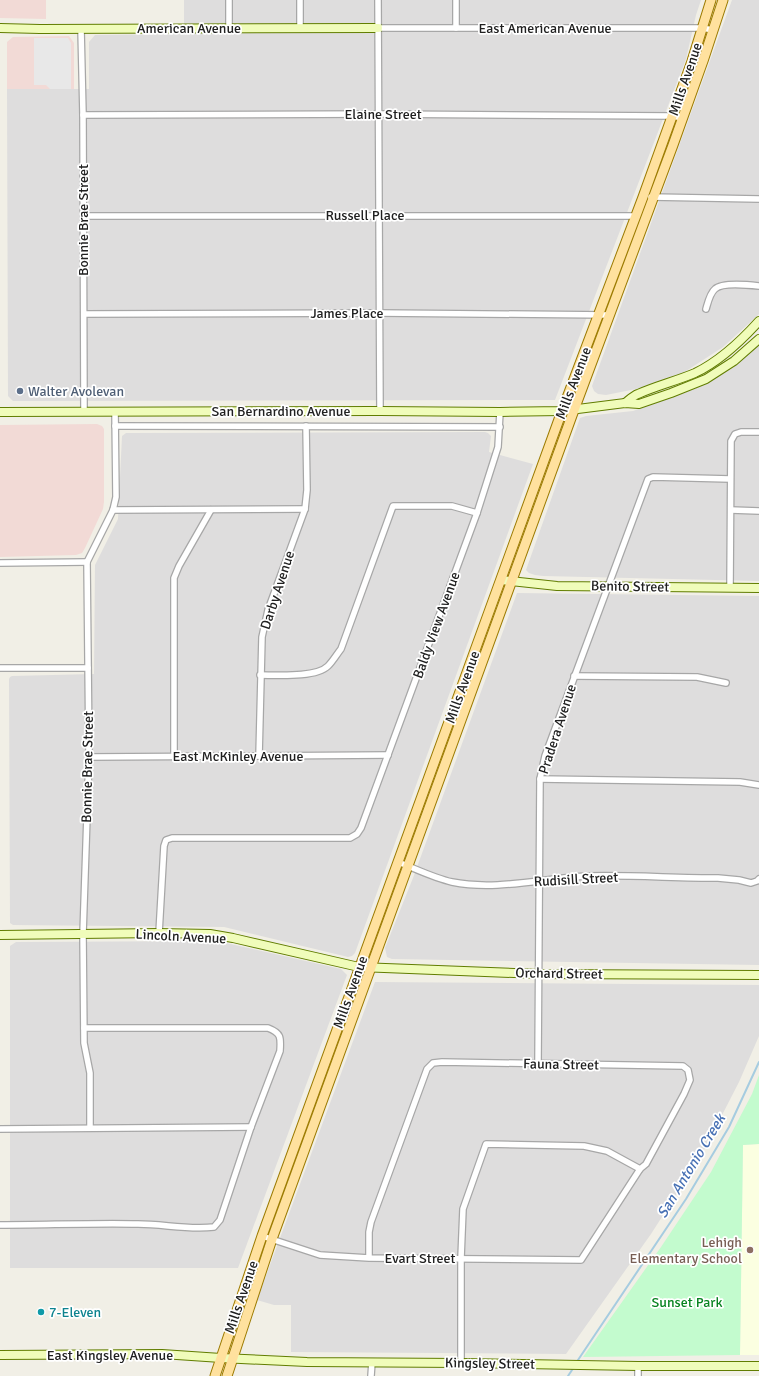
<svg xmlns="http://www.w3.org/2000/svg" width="759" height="1376" viewBox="0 0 759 1376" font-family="Signika,sans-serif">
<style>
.residential{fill:#dedddd}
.commercial{fill:#f2dad6}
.education{fill:#fbffe1}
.park{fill:#c3fbce}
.parking{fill:#e8e8e8}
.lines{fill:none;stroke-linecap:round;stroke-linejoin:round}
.stream{stroke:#a6cce0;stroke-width:2}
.street-casing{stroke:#a7a7a7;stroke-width:8}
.secondary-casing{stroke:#617d01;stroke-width:10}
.primary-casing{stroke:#9c7b00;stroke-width:11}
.street{stroke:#fff;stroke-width:5.5}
.secondary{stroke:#f0fcba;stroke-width:8}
.primary{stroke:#ffe19e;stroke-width:9}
.service-dot{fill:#5c6f8a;stroke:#fff;stroke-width:1.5}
.education-dot{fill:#8d6e63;stroke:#fff;stroke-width:1.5}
.culture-dot{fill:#0f9aa8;stroke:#fff;stroke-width:1.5}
.labels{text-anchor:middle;stroke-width:3.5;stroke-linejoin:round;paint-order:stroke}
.street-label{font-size:14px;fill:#202020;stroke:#fff}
.service-label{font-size:14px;fill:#4e5e75;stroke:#fff;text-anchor:start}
.education-label{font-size:14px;fill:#785e54;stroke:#fff;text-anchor:end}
.park-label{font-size:14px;fill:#088421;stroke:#fff}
.culture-label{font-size:14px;fill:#0d838f;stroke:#fff;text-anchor:start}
.water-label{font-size:15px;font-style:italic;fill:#4871b4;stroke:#fff}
</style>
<rect width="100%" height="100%" fill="#f1efe6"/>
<g class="residential">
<polygon points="184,0 701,0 696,15 686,59 555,400 13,401 8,396 7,89 89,89 89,42 95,35 184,34"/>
<polygon points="732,0 759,0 759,314 723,347 683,373 641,388 606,395 598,394 594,391 592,386"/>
<polygon points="759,344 759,581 543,576 535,575 529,573 526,570 580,418 586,416 633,411 692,390 733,368"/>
<polygon points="485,432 488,433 491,436 489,452 533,464 355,953 352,956 348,957 224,927 13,925 10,923 9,679 10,677 12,676 94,674 95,565 118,519 122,436 126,433"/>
<polygon points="517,593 759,596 759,965 392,959 387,957 385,948 413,878"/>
<polygon points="217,941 341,969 347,975 238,1268 10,1268 10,946 16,942"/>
<polygon points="375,982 759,985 759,1036 739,1082 701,1156 651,1234 566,1354 291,1352 291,1305 274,1305 257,1300"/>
</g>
<g class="commercial">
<polygon points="0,0 46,0 46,19 0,18"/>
<polygon points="69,36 74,43 74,89 7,89 7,42 13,37"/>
<polygon points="97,424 102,426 104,429 104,502 103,509 85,548 82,553 76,555 0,557 0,425"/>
</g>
<polygon class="education" points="759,1144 759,1355 740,1355 743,1145"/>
<polygon class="park" points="759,1075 759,1144 743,1145 740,1355 583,1357 661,1247 711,1172 752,1094"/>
<polygon class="parking" points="34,38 68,38 71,43 71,89 50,89 46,85 34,85"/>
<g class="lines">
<g class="stream">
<polyline points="576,1363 686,1199 729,1127 759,1062"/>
<polyline points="568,1376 574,1367"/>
</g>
<defs>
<g id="street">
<polyline points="229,0 229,28"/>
<polyline points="300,0 300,28"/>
<polyline points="378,0 380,411"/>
<polyline points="456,0 456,28"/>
<polyline points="378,28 702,28 713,30"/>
<polyline points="81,29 83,115 84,412"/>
<polyline points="83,115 378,114 672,116 683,118"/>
<polyline points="651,197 759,199"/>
<polyline points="83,216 637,216"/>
<path d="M 706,309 C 708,302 710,293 715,289 C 722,282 750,285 759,286"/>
<polyline points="84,314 379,313 610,315"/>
<polyline points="115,426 500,427"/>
<polyline points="113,510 305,509"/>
<polyline points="731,510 759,511"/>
<polyline points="0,563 87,562"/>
<polyline points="730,588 731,441 735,434 741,432 759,432"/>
<polyline points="0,668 88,668"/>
<path d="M 260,675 C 276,675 316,678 328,666 C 333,661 337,654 341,649 L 393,506 L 452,506 L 477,513"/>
<polyline points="574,676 697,677 726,683"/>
<polyline points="174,756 174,578 179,566 211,510"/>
<polyline points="259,756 262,637 268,610 305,509 307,490 306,426"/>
<polyline points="89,757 388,755"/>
<polyline points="540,779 740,782 759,785"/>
<path d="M 398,862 C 416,869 434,878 452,882 C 497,891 543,878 588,876 C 631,875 675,878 718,878 L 739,880 L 751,883 L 757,881 L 759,879"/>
<polyline points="159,933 164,846 166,840 172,838 350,838 357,834 361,828 477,513 498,447 500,412"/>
<polyline points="538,1063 540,779 545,756 648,479 653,477 730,479"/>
<polyline points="90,1128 90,1073 84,1043 83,934 89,757 87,562 113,510 116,497 115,411"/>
<polyline points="0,1129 251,1127"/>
<path d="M 0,1225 C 46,1225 92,1223 138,1224 C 164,1224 187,1230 214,1227 L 220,1220 L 251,1127 L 280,1051 C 281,1037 281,1033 268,1028 L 84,1028"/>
<polyline points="262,1236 320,1255 369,1258 581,1260 640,1169 646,1164 684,1094 690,1080 688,1070 683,1066 442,1062 433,1063 427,1069 371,1222 369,1232 369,1258"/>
<polyline points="461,1363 461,1258 463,1209 486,1144 584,1146 607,1151 640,1169"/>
<polyline points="371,1376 372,1362"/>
<polyline points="638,1376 638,1366"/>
</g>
<g id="secondary">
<polyline points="0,28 40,29 378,28"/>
<path d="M 625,403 C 629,400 633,396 638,394 C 656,386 676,381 695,373 C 720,361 741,341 759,321"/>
<polyline points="0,412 380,411 500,412 562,411 625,403 639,404 671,393 706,379 734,361 759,339"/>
<polyline points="501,580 557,586 759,588"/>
<polyline points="0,935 159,933 210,934 233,938 359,967 539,974 759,975"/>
<polyline points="0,1355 162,1354 221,1358 307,1362 461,1363 638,1366 759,1366"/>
</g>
<g id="primary">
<polyline points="215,1376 262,1236 562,411 643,197 692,61 711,0"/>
<polyline points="227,1376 272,1239 574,410 673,145 703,61 723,0"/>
</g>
</defs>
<use href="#street" class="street-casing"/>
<use href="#secondary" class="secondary-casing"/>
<use href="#primary" class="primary-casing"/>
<use href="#street" class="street"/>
<use href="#secondary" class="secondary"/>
<use href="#primary" class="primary"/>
</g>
<circle class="service-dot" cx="20" cy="391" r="4"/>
<circle class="education-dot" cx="750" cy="1250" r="4"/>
<circle class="culture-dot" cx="41" cy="1312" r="4"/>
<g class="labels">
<g class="street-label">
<text x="189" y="33">American Avenue</text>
<text x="545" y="33">East American Avenue</text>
<text transform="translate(685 79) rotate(-71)" y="5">Mills Avenue</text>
<text x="383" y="119">Elaine Street</text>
<text x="365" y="220">Russell Place</text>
<text transform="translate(83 220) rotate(-90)" y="5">Bonnie Brae Street</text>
<text x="347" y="318">James Place</text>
<text transform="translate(573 383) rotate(-69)" y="5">Mills Avenue</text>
<text x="281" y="416">San Bernardino Avenue</text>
<text transform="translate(630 586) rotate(1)" y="5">Benito Street</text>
<text transform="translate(277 590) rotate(-72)" y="5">Darby Avenue</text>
<text transform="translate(436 625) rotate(-70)" y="5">Baldy View Avenue</text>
<text transform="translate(462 687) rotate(-70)" y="5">Mills Avenue</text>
<text transform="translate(557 729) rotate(-72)" y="5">Pradera Avenue</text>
<text x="238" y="761">East McKinley Avenue</text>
<text transform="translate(87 767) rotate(-89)" y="5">Bonnie Brae Street</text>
<text transform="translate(576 879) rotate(-3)" y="5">Rudisill Street</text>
<text transform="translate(181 936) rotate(3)" y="5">Lincoln Avenue</text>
<text transform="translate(559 973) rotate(1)" y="5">Orchard Street</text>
<text transform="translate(350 992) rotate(-70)" y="5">Mills Avenue</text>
<text transform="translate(561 1064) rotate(1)" y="5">Fauna Street</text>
<text x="420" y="1263">Evart Street</text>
<text transform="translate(241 1297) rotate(-71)" y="5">Mills Avenue</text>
<text x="110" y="1360">East Kingsley Avenue</text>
<text transform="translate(490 1363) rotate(1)" y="5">Kingsley Street</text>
</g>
<g class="service-label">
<text x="28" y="396">Walter Avolevan</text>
</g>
<g class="education-label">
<text x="742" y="1247">Lehigh<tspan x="742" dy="16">Elementary School</tspan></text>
</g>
<g class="park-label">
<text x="687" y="1307">Sunset Park</text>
</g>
<g class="culture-label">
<text x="49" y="1317">7-Eleven</text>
</g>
<g class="water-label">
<text transform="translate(691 1166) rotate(-59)" y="5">San Antonio Creek</text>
</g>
</g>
</svg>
